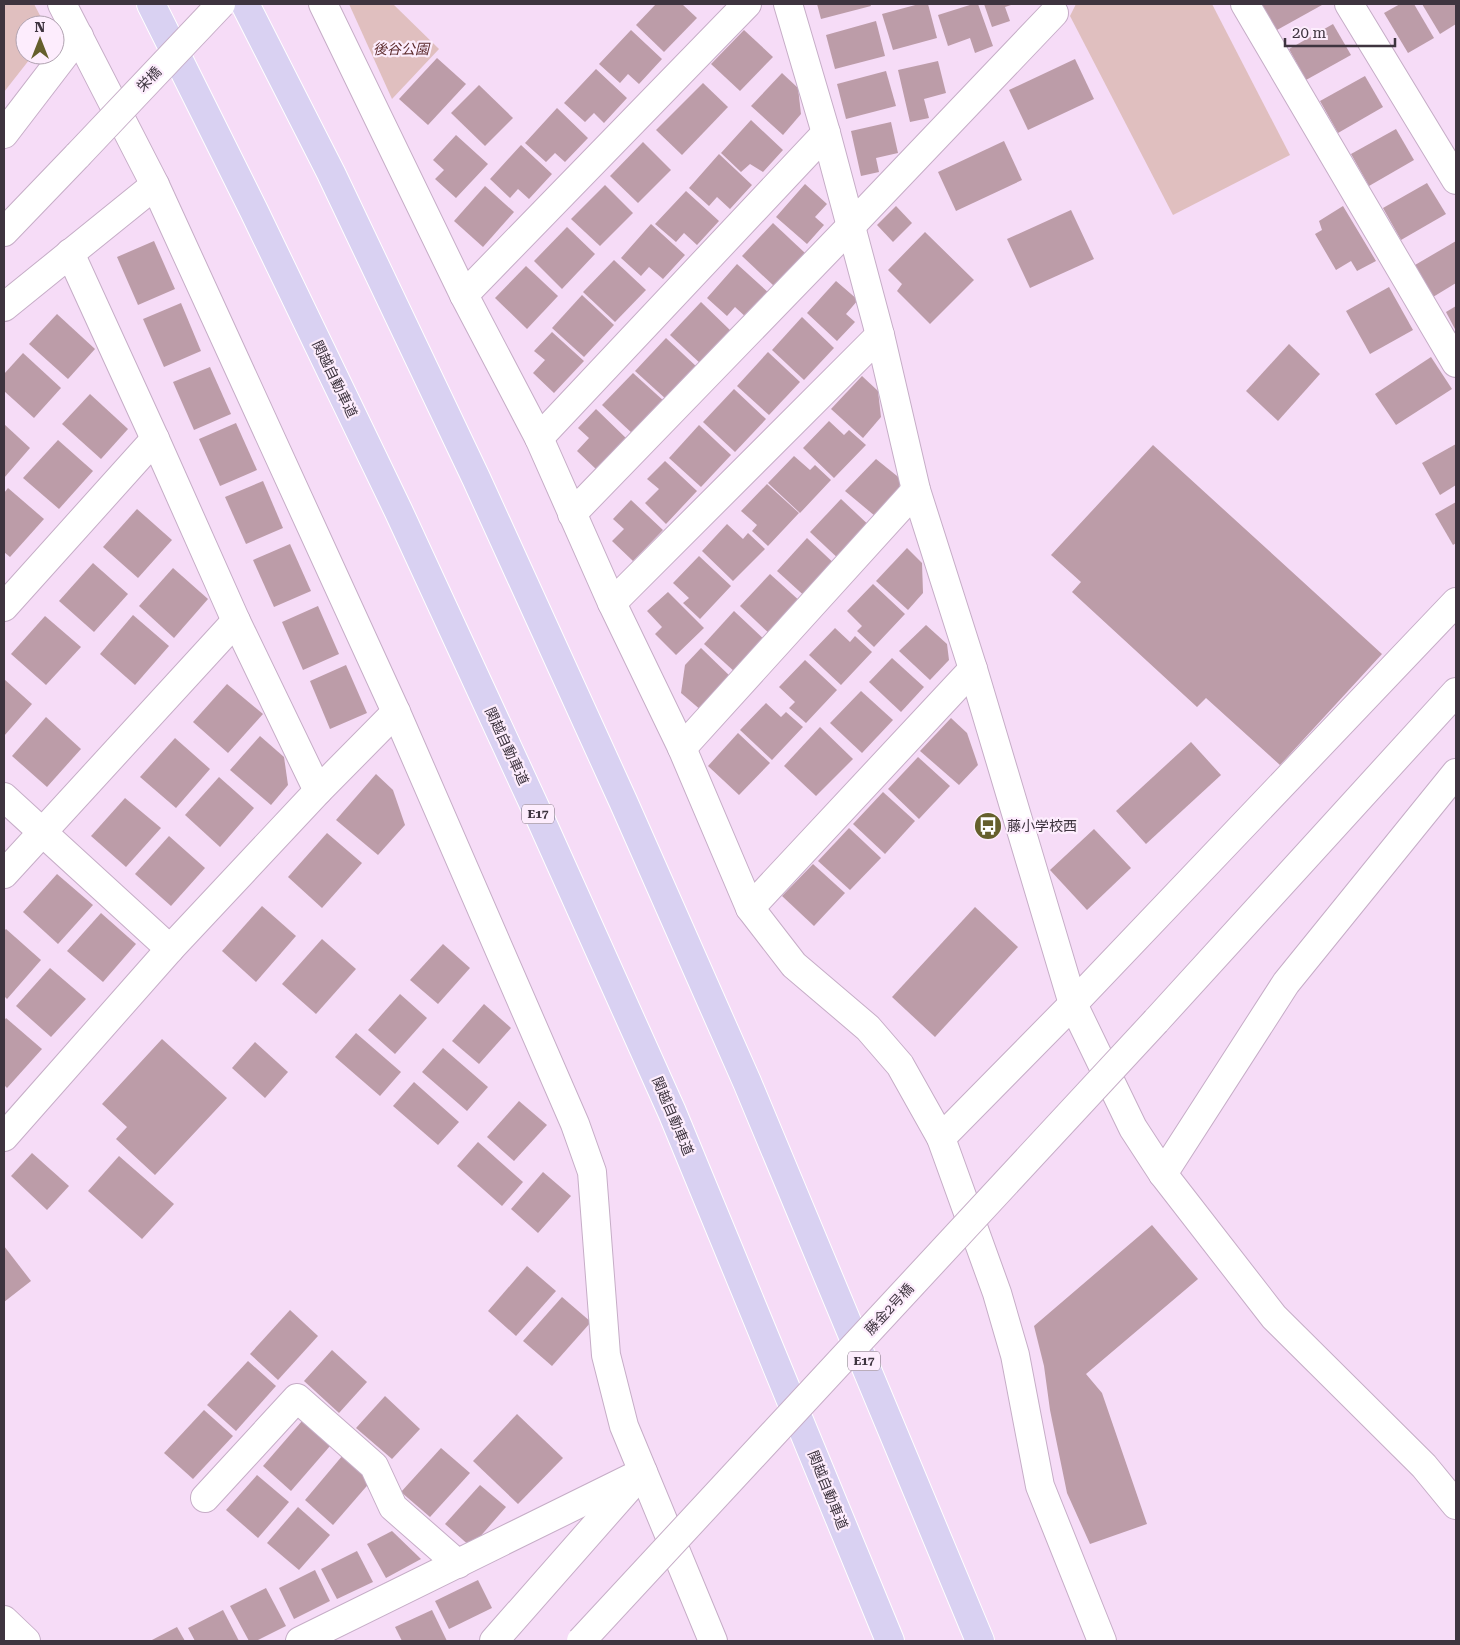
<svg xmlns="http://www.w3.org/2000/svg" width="1460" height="1645" viewBox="0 0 1460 1645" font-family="'Roboto Serif','Noto Sans JP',serif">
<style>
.green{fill:#e0bfbf}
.building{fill:#bc9ca8}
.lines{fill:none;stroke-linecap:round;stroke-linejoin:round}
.minor-casing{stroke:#c6adc7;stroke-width:30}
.tertiary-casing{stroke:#c6adc7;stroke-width:30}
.motorway-casing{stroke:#fff;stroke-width:30}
.minor{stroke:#fff;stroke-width:28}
.tertiary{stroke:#fff;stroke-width:28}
.motorway{stroke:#d9d1f2;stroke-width:28}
.minor-bridge-casing{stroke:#c6adc7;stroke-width:30;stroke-linecap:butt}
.tertiary-bridge-casing{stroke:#c6adc7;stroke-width:30;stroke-linecap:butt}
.minor-bridge{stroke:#fff;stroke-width:28}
.tertiary-bridge{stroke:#fff;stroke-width:28}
.labels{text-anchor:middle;stroke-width:4.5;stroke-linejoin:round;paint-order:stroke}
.shield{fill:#fdedfd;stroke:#776c78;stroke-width:1}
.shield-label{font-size:12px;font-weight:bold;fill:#3e343f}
.park-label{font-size:14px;font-style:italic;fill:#5c2b2c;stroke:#fdedfd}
.street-label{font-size:14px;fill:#3e343f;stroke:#fdedfd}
.poi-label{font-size:14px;fill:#3e343f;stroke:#fdedfd;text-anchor:start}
</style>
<rect width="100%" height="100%" fill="#f6dcf7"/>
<g class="green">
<polygon points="4,4 34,4 45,25 25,25 25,55 33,55 4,92"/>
<polygon points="349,4 393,4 439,49 392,99"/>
<polygon points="1076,4 1212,4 1290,155 1173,215 1070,16"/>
</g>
<g class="building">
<polygon points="656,4 682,4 697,18 664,52 636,25"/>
<polygon points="817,4 870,4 871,6 821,19"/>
<polygon points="919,4 928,4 937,38 893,50 882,14"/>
<polygon points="973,4 978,4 993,46 975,53 970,38 948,46 938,15"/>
<polygon points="984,4 1014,4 1005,7 1010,21 992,27"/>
<polygon points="1261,4 1321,4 1322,5 1277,30"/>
<polygon points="1400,4 1414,4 1434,38 1408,53 1384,13"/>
<polygon points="1422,4 1456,4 1456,24 1440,34"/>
<polygon points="876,21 885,56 835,69 826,35"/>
<polygon points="1333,24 1351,55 1306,80 1289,49"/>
<polygon points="631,30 662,59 639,84 628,74 620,83 599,64"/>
<polygon points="744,30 773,57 740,91 711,64"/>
<polygon points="437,58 466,84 428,125 399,99"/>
<polygon points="1075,59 1094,99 1028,130 1009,90"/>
<polygon points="938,61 946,93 924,99 929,118 910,122 898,70"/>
<polygon points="596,69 627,98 604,123 594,113 585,122 564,103"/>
<polygon points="886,71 896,106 846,119 837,84"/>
<polygon points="782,73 798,88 801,114 783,135 751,106"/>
<polygon points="1365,76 1383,107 1338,133 1320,101"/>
<polygon points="703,83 728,107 682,155 656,130"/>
<polygon points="479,85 513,118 485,146 451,113"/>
<polygon points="557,108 588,138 565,162 555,153 546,162 525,143"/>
<polygon points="751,120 783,150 763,172 750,164 741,172 721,153"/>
<polygon points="891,122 898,153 876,158 879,172 861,176 851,131"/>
<polygon points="1396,129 1414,160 1369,186 1351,154"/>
<polygon points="456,135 488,164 456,198 435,179 444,170 433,160"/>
<polygon points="1004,141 1022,180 956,211 938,172"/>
<polygon points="643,142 671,170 638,203 610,176"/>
<polygon points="521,145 552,174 529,199 518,189 510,198 490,179"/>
<polygon points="719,154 752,185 730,209 717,197 709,206 689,188"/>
<polygon points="1427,183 1446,214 1401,240 1383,208"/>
<polygon points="805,184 827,204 815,217 824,225 807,244 776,217"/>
<polygon points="605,185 633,213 600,246 571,219"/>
<polygon points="485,186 514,212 483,247 454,221"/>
<polygon points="686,191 719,221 697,245 684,233 676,242 655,224"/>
<polygon points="896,206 912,223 893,242 877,225"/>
<polygon points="1343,206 1376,261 1357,271 1351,261 1336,270 1315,234 1322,230 1319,221"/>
<polygon points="1071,210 1094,259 1030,288 1007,239"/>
<polygon points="773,223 805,253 774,286 742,256"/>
<polygon points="651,224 685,255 663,279 649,267 641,276 621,258"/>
<polygon points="567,227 595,254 562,289 534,261"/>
<polygon points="925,232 974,280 930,324 897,291 902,284 888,270"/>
<polygon points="154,241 175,289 138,305 117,257"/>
<polygon points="1456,241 1456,283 1433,297 1415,265"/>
<polygon points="614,260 646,290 615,322 583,292"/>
<polygon points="737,264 771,295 748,319 735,307 727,316 707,298"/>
<polygon points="526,266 558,296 527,329 495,298"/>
<polygon points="836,281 858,300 846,314 855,322 837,341 807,313"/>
<polygon points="1389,287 1413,330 1370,354 1346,311"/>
<polygon points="582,295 614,325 584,357 552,328"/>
<polygon points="701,302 732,332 702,365 670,335"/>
<polygon points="181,303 201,351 164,367 143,319"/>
<polygon points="1456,306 1456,331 1446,312"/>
<polygon points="57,314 95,349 68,379 29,344"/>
<polygon points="802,317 834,348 804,380 772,350"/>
<polygon points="552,332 584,361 554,393 533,373 545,360 534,351"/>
<polygon points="666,338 698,368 667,400 635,371"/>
<polygon points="1289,344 1320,374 1278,421 1246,391"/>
<polygon points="768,352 800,382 769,415 737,386"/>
<polygon points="23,353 61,388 34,418 4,391 4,374"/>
<polygon points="1431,357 1452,389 1396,425 1375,394"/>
<polygon points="210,367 231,414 194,430 173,382"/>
<polygon points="633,373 665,402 634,435 602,405"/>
<polygon points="862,376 878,391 881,417 863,438 831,409"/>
<polygon points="734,389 766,419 735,452 703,422"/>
<polygon points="90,394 128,429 101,459 62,424"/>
<polygon points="596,409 628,440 598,471 577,451 589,438 578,428"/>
<polygon points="829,421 844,435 849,430 866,445 834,478 803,448"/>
<polygon points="236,423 257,470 220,486 199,439"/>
<polygon points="4,424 30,448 4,478"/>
<polygon points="699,425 731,455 701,487 669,458"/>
<polygon points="58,440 93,471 59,509 23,478"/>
<polygon points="1456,444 1456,485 1440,495 1422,463"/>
<polygon points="1153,445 1382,654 1280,765 1206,698 1197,707 1072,592 1081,582 1051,555"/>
<polygon points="794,456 810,470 815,465 831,480 800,513 768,483"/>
<polygon points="876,459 902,480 896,494 875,516 845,491"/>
<polygon points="665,461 697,491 666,524 645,503 659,489 647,479"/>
<polygon points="263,481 283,528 246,544 225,497"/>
<polygon points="767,484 799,513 768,546 752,531 757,525 741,511"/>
<polygon points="8,488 44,519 10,557 4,552 4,493"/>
<polygon points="841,499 873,529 842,562 810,532"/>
<polygon points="631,500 663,530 633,561 612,541 624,529 613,519"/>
<polygon points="1456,502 1456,543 1453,545 1435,514"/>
<polygon points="137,509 172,540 138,578 103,547"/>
<polygon points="727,524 743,539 748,533 765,549 733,581 702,551"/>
<polygon points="807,538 839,568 809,600 777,571"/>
<polygon points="290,544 311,591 274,607 253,560"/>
<polygon points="907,548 922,563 923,593 908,610 876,581"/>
<polygon points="699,556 731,586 700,619 683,603 689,598 673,583"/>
<polygon points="93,563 128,594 94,632 59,601"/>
<polygon points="173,568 208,599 174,638 139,606"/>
<polygon points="770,574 802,603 772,636 740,606"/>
<polygon points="873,584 905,614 874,647 857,631 862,626 847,611"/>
<polygon points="668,592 704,628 676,655 655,634 662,627 647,611"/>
<polygon points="318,606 339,654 303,670 282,622"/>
<polygon points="734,611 766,641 736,673 704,644"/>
<polygon points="133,615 169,646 135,685 100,654"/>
<polygon points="45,616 81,647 46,685 11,654"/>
<polygon points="926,625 947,644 949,660 930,680 899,651"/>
<polygon points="835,628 850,642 855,636 872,652 841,685 809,655"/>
<polygon points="701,648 732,678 702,711 681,693 685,665"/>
<polygon points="892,658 924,687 901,712 869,682"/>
<polygon points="805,660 837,690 806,723 789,708 795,702 779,687"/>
<polygon points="346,665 367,713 330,729 310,681"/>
<polygon points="4,679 32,704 4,736"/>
<polygon points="227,684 263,714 228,753 193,722"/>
<polygon points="861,691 893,720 862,753 830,723"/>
<polygon points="766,703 781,717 786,712 803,727 772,760 740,730"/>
<polygon points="46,717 81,749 47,787 12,756"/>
<polygon points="951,718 967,733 978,765 959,785 920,751"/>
<polygon points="820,727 853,759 816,796 784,766"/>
<polygon points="738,733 770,763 739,795 708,766"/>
<polygon points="260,736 284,757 288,785 271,805 230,770"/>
<polygon points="175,738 210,769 176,808 140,777"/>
<polygon points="1191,742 1221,775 1146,844 1116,811"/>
<polygon points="918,757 950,786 919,819 888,789"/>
<polygon points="376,774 393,790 405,825 378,855 336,820"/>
<polygon points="219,777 254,808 220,847 185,815"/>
<polygon points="883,792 915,821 885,854 853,824"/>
<polygon points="125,798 161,828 126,867 91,836"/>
<polygon points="849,828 881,858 850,890 818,861"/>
<polygon points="1094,829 1131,868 1087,910 1050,870"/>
<polygon points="327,833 362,863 322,908 288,877"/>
<polygon points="169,836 205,868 171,906 135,874"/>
<polygon points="813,864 845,893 814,926 782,896"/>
<polygon points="57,874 93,905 58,944 23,912"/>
<polygon points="262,906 296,936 256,982 222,951"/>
<polygon points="975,907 1018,947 935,1037 892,997"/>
<polygon points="101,913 136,944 103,982 67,951"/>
<polygon points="6,929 41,960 7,999 4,996 4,931"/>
<polygon points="322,939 356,969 316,1014 282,984"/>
<polygon points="443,944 470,968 438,1004 410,980"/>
<polygon points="50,968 86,999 51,1037 16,1006"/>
<polygon points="400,994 427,1018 395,1054 368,1030"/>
<polygon points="484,1004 511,1028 479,1064 452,1041"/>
<polygon points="6,1018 42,1049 7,1088 4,1085 4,1021"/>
<polygon points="356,1033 401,1072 380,1096 335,1057"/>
<polygon points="162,1039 227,1098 155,1175 116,1139 127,1127 102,1104"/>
<polygon points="255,1042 288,1072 265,1098 232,1068"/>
<polygon points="443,1048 488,1087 467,1111 422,1072"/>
<polygon points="414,1082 459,1122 438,1145 393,1106"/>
<polygon points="519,1101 547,1125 514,1161 487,1137"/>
<polygon points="478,1142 523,1182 502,1206 457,1166"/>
<polygon points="32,1153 69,1186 47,1210 11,1176"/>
<polygon points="119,1156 174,1204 142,1239 88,1191"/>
<polygon points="543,1172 571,1196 538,1233 511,1209"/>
<polygon points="1152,1225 1198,1279 1086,1374 1102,1393 1147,1524 1090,1544 1067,1493 1050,1410 1044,1366 1034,1326"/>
<polygon points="4,1246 31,1281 4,1302"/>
<polygon points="527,1266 556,1291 516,1336 488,1311"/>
<polygon points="562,1297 591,1322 552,1366 523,1341"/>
<polygon points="290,1310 318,1336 278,1380 250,1354"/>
<polygon points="332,1350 367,1382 339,1413 304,1381"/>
<polygon points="248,1361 276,1386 236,1431 207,1405"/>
<polygon points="385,1396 420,1429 392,1459 356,1428"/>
<polygon points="204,1410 233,1436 193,1479 164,1453"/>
<polygon points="517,1414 563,1458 518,1504 473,1461"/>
<polygon points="302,1421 330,1446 291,1491 263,1466"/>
<polygon points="441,1448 470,1473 430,1517 401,1492"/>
<polygon points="343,1455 372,1480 333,1525 305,1500"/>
<polygon points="257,1475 289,1502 258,1538 226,1510"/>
<polygon points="480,1485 506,1507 471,1547 445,1524"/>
<polygon points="298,1507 330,1535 299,1570 267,1543"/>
<polygon points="392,1531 421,1559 386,1578 367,1544"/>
<polygon points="357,1551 373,1582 337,1599 321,1569"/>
<polygon points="315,1570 330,1601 294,1619 279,1588"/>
<polygon points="478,1580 492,1608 449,1629 435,1601"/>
<polygon points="266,1588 286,1626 256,1641 249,1641 230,1606"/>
<polygon points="223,1610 239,1641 195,1641 188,1628"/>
<polygon points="432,1610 447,1641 402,1641 395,1627"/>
<polygon points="177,1627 185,1641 150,1641"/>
</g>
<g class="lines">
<defs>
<g id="minor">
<polyline points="62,4 155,185 396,712 575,1124 592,1172 606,1355 624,1426 713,1641"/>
<polyline points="323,4 464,295 539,438 612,603 682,748 750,908 794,965 868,1028 900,1065 941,1138 997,1293 1015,1355 1040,1486 1102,1641"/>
<polyline points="1245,4 1456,363"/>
<polyline points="1349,4 1456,180"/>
<polyline points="4,134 79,36"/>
<polyline points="4,232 78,155"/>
<polyline points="70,253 155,439 236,621 318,791"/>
<polyline points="464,295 747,4"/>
<polyline points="4,307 155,185"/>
<polyline points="539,438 826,133"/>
<polyline points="572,514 850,227 1054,13"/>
<polyline points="612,603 880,335"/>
<polyline points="4,607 155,439"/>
<polyline points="682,748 916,490"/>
<polyline points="4,797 170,949"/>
<polyline points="4,874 236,621"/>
<polyline points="750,908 973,669"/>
<polyline points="4,1137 170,949 318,791 396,712"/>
<polyline points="941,1138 1073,1004 1456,602"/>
<polyline points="1163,1174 1286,983 1456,773"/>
<polyline points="205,1498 297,1398 374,1466 393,1507 458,1564"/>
<polyline points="4,1620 26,1641"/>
<polyline points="300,1641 643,1472"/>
<polyline points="494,1641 633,1483"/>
</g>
<g id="tertiary">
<polyline points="788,4 826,133 880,335 916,490 973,669 1073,1004 1133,1128 1163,1174 1274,1317 1424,1466 1456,1505"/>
<polyline points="1156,1021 1456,692"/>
</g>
<g id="motorway">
<polyline points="151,4 254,211 398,510 541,820 672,1112 890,1641"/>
<polyline points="245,4 331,173 476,478 623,801 747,1082 980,1641"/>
</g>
</defs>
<use href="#minor" class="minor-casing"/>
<use href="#tertiary" class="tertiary-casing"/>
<use href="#motorway" class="motorway-casing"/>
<use href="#minor" class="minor"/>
<use href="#tertiary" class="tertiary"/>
<use href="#motorway" class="motorway"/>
<defs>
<polyline id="minor-bridge" points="78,155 221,4"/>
<polyline id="tertiary-bridge" points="581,1641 1156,1021"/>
</defs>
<use href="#minor-bridge" class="minor-bridge-casing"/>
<use href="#tertiary-bridge" class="tertiary-bridge-casing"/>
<use href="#minor-bridge" class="minor-bridge"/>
<use href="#tertiary-bridge" class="tertiary-bridge"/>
</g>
<defs>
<symbol id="bus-disc" viewBox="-11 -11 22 22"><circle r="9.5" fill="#655f2c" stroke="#fdedfd"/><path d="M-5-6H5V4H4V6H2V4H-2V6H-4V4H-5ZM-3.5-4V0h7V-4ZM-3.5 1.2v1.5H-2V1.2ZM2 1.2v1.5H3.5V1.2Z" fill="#fff"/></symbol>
</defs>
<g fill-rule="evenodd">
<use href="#bus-disc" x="972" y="810" width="32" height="32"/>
</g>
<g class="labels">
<g class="shield">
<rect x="522" y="804.5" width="32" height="19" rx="4"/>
<rect x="848" y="1351.5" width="32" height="19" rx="4"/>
</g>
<g class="shield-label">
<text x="538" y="818">E17</text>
<text x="864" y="1365">E17</text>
</g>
<g class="park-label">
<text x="401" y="54">後谷公園</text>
</g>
<g class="street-label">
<text transform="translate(149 79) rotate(-46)" y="5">栄橋</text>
<text transform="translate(335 379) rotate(64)" y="5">関越自動車道</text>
<text transform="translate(507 746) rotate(65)" y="5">関越自動車道</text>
<text transform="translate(673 1116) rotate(67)" y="5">関越自動車道</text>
<text transform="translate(889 1309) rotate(-47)" y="5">藤金2号橋</text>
<text transform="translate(828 1490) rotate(68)" y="5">関越自動車道</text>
</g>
<g class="poi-label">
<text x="1007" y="831">藤小学校西</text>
</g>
</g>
<rect width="1460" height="1645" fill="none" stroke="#3e343f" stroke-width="10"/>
<g transform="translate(40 40)"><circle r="24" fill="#fdedfd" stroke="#b1a3b1"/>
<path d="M0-4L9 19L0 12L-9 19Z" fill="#655f2c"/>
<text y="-8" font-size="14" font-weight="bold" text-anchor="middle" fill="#3e343f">N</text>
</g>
<path d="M1285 38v8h110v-8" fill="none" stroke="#3e343f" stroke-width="2.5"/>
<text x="1292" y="38" font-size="15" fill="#3e343f" stroke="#fdedfd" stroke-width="4" paint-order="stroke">20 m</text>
</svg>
